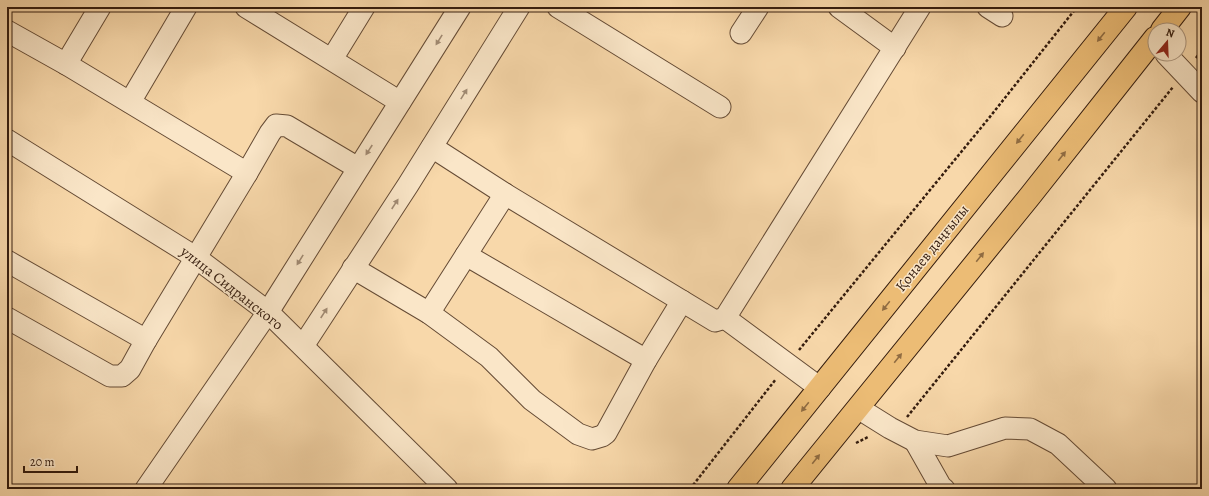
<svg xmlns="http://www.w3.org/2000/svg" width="1209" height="496" viewBox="0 0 1209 496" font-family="Alegreya,serif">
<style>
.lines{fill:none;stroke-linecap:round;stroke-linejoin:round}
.minor-casing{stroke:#654b35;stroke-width:23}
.major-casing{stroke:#341c0e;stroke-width:24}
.path{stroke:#341c0e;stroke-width:2.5;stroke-dasharray:3 2;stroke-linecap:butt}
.minor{stroke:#fae6c8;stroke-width:21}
.major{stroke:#ecbc75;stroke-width:22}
.oneway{fill:#906c42}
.oneway2{fill:#a18b74}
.labels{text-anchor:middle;stroke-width:3;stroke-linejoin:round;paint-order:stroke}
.street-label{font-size:15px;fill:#341c0e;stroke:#fae6c8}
</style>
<rect width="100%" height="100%" fill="#f8d8aa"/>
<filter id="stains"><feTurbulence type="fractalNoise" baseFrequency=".005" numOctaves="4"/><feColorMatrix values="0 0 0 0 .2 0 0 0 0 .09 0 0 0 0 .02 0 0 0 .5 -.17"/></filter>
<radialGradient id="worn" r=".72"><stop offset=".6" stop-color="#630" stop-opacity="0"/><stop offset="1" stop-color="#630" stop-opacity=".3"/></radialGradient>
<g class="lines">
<defs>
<g id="minor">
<polyline points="246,7 400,102"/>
<polyline points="558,7 720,107"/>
<polyline points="839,7 895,48"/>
<polyline points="988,7 1002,16"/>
<polyline points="7,31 66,64 247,173"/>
<polyline points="741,33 758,7"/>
<polyline points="1166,54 1202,92"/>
<polyline points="332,59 364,7"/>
<polyline points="66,64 100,7"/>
<polyline points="130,102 186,7"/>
<polyline points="7,140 195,257 268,312 447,489"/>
<polyline points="432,147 505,194 715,321 725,318 920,7"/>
<polyline points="466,255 646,360"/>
<polyline points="7,261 146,340"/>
<polyline points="353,268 429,313 489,357 532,400 578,434 592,439 602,436 606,433 646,360 682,301"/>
<polyline points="429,313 505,194"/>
<polyline points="7,318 110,376 122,376 130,369 146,340 247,173 270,133 276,125 287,126 358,168"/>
<polyline points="725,318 820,388"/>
<polyline points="303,346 408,185 519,7"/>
<polyline points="858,408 890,428 915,441 948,446 1005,428 1030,429 1058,444 1106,489"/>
<polyline points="915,441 941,487 944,489"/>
<polyline points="146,489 268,312 460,7"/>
</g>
<g id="major">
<polyline points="1162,30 1180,7"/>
<polyline points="738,489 1126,7"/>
<polyline points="792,489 1030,196 1155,38"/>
</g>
</defs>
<use href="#minor" class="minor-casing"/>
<use href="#major" class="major-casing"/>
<g class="path">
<polyline points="1196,58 1202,50"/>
<polyline points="799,350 989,118 1077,7"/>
<polyline points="907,417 1173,87"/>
<polyline points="856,443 868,437"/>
<polyline points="690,489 776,379"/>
</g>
<use href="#minor" class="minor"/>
<use href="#major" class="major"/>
</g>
<defs><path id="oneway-solid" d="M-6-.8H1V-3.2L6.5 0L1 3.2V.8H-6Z"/></defs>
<g class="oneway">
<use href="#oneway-solid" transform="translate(1101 37) rotate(129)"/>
<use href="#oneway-solid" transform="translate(1020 139) rotate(129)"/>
<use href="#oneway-solid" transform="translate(1062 156) rotate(-52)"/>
<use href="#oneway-solid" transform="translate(980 257) rotate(-51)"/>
<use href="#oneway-solid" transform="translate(886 306) rotate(129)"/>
<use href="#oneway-solid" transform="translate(898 358) rotate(-51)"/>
<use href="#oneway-solid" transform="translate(805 407) rotate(129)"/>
<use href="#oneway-solid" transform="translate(816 459) rotate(-51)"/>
</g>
<g class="oneway2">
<use href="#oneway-solid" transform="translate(439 40) rotate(122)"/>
<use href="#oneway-solid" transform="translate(464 94) rotate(-58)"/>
<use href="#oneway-solid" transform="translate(369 150) rotate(123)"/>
<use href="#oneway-solid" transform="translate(395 204) rotate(-57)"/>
<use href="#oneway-solid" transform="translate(300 260) rotate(122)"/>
<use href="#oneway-solid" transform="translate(324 313) rotate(-57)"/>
</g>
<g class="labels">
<g class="street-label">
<text transform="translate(932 248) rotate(-51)" y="5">Қонаев даңғылы</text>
<text transform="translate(232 288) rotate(38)" y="5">улица Сидранского</text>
</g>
</g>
<rect width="1209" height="496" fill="none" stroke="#f8d8aa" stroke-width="24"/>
<rect x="8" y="8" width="1193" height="480" fill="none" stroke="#341c0e" stroke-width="2"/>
<rect x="12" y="12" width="1185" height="472" fill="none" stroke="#341c0e"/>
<g transform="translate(1167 42) rotate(19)"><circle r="19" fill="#fae6c8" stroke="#ab957e"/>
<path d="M0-3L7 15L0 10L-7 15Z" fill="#8f2418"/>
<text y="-6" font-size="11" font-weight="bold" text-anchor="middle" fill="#341c0e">N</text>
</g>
<path d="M24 466v6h53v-6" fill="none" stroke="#341c0e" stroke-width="2"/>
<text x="30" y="466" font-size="12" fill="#341c0e" stroke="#fae6c8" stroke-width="3" paint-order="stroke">20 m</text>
<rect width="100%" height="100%" filter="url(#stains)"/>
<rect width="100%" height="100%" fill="url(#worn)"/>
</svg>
